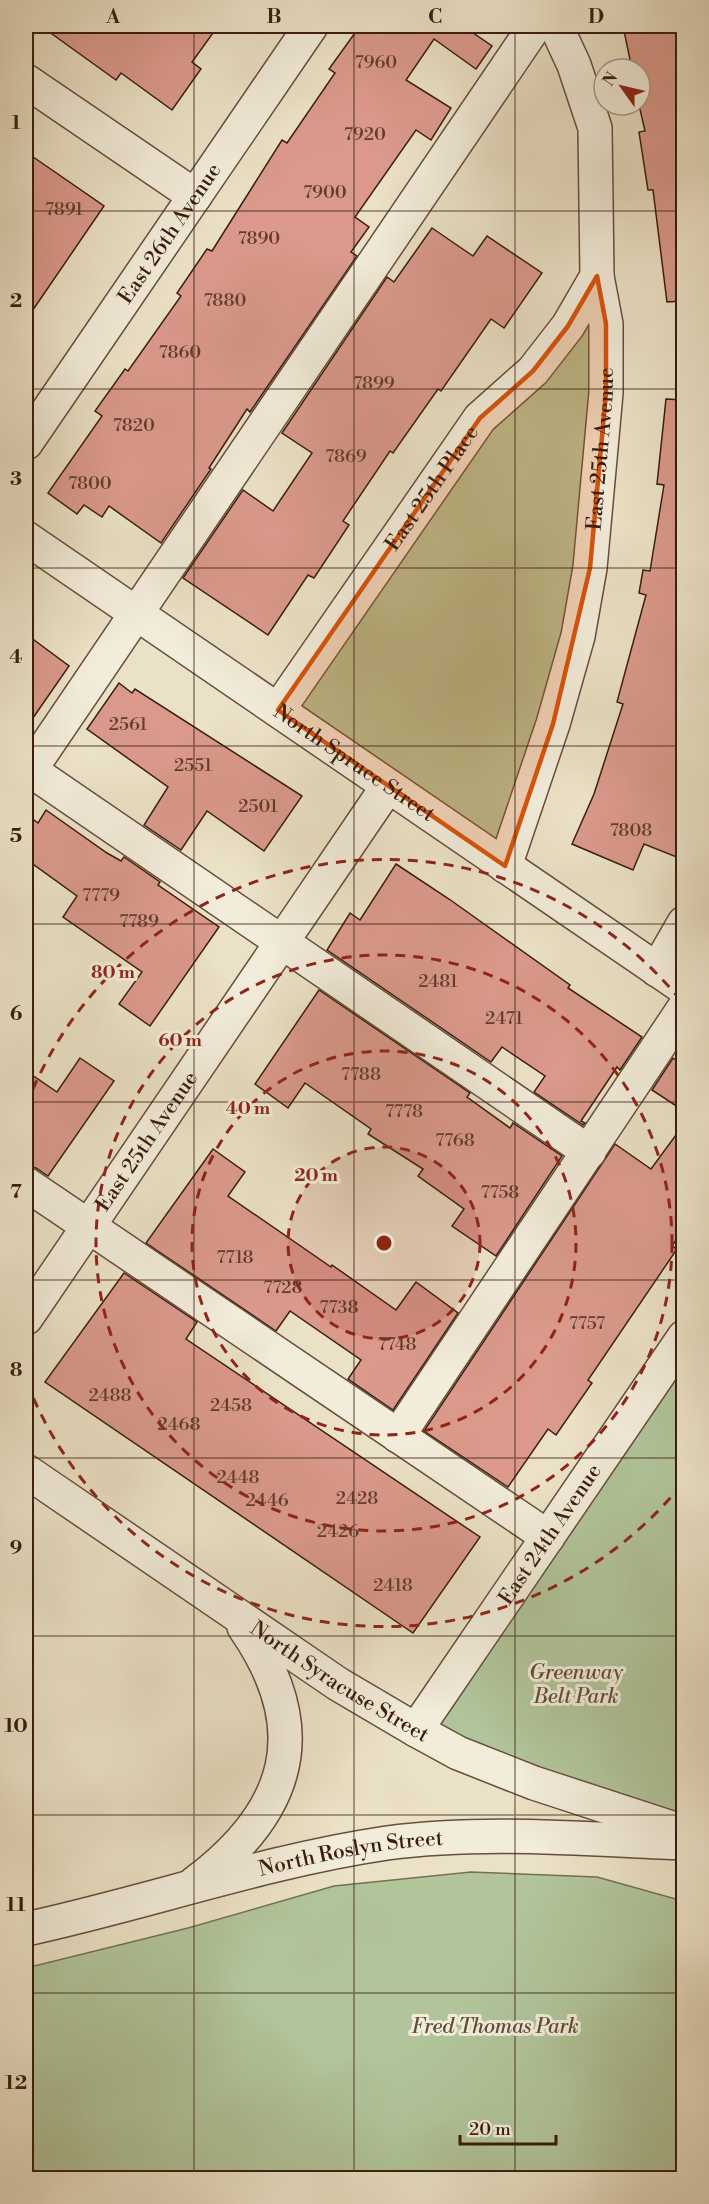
<svg xmlns="http://www.w3.org/2000/svg" width="709" height="2204" viewBox="0 0 709 2204" font-family="'Libre Bodoni',serif">
<style>
.green{fill:#b1c49a;stroke:#757054;stroke-width:1.5}
.building{fill:#da998b;stroke:#391d0f;stroke-width:1.5}
.lines{fill:none;stroke-linecap:round;stroke-linejoin:round}
.minor-casing{stroke:#664e3d;stroke-width:36}
.minor{stroke:#f2ecda;stroke-width:33}
.marked{fill:#d6530c;fill-opacity:0.2;stroke:#d6530c;stroke-width:4.5;stroke-linejoin:round}
.grid{fill:none;stroke:#391d0f;stroke-width:1.5;stroke-opacity:0.55}
.ring{fill:none;stroke:#8f2418;stroke-width:3;stroke-dasharray:10 8}
.labels{text-anchor:middle;stroke-width:6;stroke-linejoin:round;paint-order:stroke}
.number-label{font-size:18px;fill:#613c2e}
.street-label{font-size:21px;fill:#391d0f;stroke:#f2ecda}
.park-label{font-size:21px;font-style:italic;fill:#5d4f39;stroke:#f2ecda}
.centre{fill:#8f2418;stroke:#f2ecda;stroke-width:3}
.ring-label{font-size:18px;text-anchor:middle;font-weight:bold;fill:#8f2418;stroke:#f2ecda;stroke-width:6;stroke-linejoin:round;paint-order:stroke}
.neatline{fill:none;stroke:#391d0f;stroke-width:2}
.grid-label{font-size:20px;text-anchor:middle;font-weight:bold;fill:#391d0f}
</style>
<rect width="100%" height="100%" fill="#ebe1c6"/>
<filter id="stains"><feTurbulence type="fractalNoise" baseFrequency=".00333" numOctaves="4"/><feColorMatrix values="0 0 0 0 .2 0 0 0 0 .09 0 0 0 0 .02 0 0 0 .5 -.17"/></filter>
<radialGradient id="worn" r=".72"><stop offset=".6" stop-color="#630" stop-opacity="0"/><stop offset="1" stop-color="#630" stop-opacity=".3"/></radialGradient>
<g class="green">
<polygon points="597,276 600,482 505,866 278,710"/>
<polygon points="683,1336 683,1815 416,1730"/>
<polygon points="471,1872 597,1877 683,1901 683,2178 26,2178 26,1968 188,1928 334,1886"/>
</g>
<g class="building">
<polygon points="41,26 218,26 192,62 201,69 172,110 121,73 116,80"/>
<polygon points="360,26 463,26 492,46 476,69 434,39 406,80 451,108 431,140 416,130 355,217 369,227 351,252 357,256 250,412 247,409 209,468 211,469 161,543 109,506 102,517 84,505 77,514 48,493 102,416 95,411 125,369 128,371 181,296 177,293 207,249 212,251 282,140 287,143 335,73 329,69"/>
<polygon points="623,26 684,26 684,301 667,302 653,190 648,190 639,132 645,131 639,105 640,69 632,69"/>
<polygon points="26,152 104,206 26,320"/>
<polygon points="432,228 473,256 487,236 542,273 504,328 491,319 441,391 438,389 393,453 390,451 343,521 349,525 314,578 308,575 268,635 183,578 243,490 273,511 312,453 282,433 387,277 394,282"/>
<polygon points="666,399 684,400 684,713 678,732 684,734 684,860 644,844 633,870 572,844 594,794 623,704 617,702 646,595 639,593 643,570 650,571 664,485 657,484"/>
<polygon points="26,634 69,666 26,728"/>
<polygon points="119,683 132,693 135,689 302,796 264,851 207,811 181,850 144,825 168,787 87,729"/>
<polygon points="46,810 107,853 121,861 124,857 160,882 158,885 219,927 150,1026 119,1004 142,972 63,917 77,896 26,859 26,814 38,823"/>
<polygon points="396,864 449,899 570,985 568,988 642,1037 620,1070 617,1067 581,1121 585,1123 583,1125 534,1092 545,1076 502,1047 491,1062 327,950 350,913 360,920"/>
<polygon points="319,990 470,1093 467,1097 510,1128 513,1123 562,1156 496,1256 452,1226 464,1209 418,1176 423,1169 368,1134 371,1129 305,1083 288,1108 255,1084"/>
<polygon points="80,1058 114,1081 48,1176 36,1168 26,1166 26,1071 57,1092"/>
<polygon points="673,1058 684,1066 684,1111 652,1090"/>
<polygon points="684,1124 684,1229 672,1246 677,1249 588,1380 592,1383 556,1435 548,1429 508,1487 424,1431 615,1144 651,1169"/>
<polygon points="213,1149 245,1172 228,1196 331,1267 332,1265 396,1310 416,1282 458,1313 393,1410 348,1379 361,1360 290,1311 276,1331 146,1243"/>
<polygon points="124,1273 197,1322 186,1339 480,1537 413,1633 45,1382"/>
</g>
<g class="lines">
<defs>
<g id="minor">
<polyline points="26,81 195,196"/>
<path id="s1" d="M 26,443 L 311,26"/>
<path id="s2" d="M 26,538 L 684,988"/>
<path id="s3" d="M 278,710 L 480,418 L 533,371 L 568,326 L 597,276"/>
<polyline points="30,770 589,1152"/>
<polyline points="26,776 535,26"/>
<path id="s4" d="M 505,866 L 553,724 L 578,636 L 590,568 L 606,393 L 606,324 L 597,276 L 595,128 L 574,65 L 556,26"/>
<polyline points="657,970 684,923"/>
<polyline points="26,1184 548,1537"/>
<path id="s5" d="M 26,1318 L 388,786"/>
<polyline points="398,1436 684,1008"/>
<path id="s6" d="M 26,1471 L 338,1684 L 416,1730 L 458,1753 L 534,1783 L 684,1832"/>
<path id="s7" d="M 416,1730 L 684,1337"/>
<path d="M 195,1883 C 291,1811 315,1729 244,1627"/>
<path id="s8" d="M 26,1929 C 146,1903 265,1861 387,1843 C 484,1830 585,1839 682,1843"/>
</g>
</defs>
<use href="#minor" class="minor-casing"/>
<use href="#minor" class="minor"/>
</g>
<path class="marked" d="M 597,276 L 606,324 L 606,393 L 590,568 L 553,724 L 505,866 L 278,710 L 480,418 L 533,371 L 568,326 Z"/>
<path class="grid" d="M 194,26 L 194,2178M 354,26 L 354,2178M 515,26 L 515,2178M 26,211 L 684,211M 26,389 L 684,389M 26,568 L 684,568M 26,746 L 684,746M 26,924 L 684,924M 26,1102 L 684,1102M 26,1280 L 684,1280M 26,1458 L 684,1458M 26,1636 L 684,1636M 26,1815 L 684,1815M 26,1993 L 684,1993"/>
<circle cx="384" cy="1243" r="96" fill="#8f2418" fill-opacity=".12"/>
<g class="ring">
<circle cx="384" cy="1243" r="96"/>
<circle cx="384" cy="1243" r="192"/>
<circle cx="384" cy="1243" r="288"/>
<path d="M682 1484A383 383 0 0 1 26 1380M26 1106A383 383 0 0 1 682 1002"/>
</g>
<g class="labels">
<g class="number-label">
<text x="376" y="68">7960</text>
<text x="365" y="140">7920</text>
<text x="325" y="198">7900</text>
<text x="64" y="215">7891</text>
<text x="259" y="244">7890</text>
<text x="225" y="306">7880</text>
<text x="180" y="358">7860</text>
<text x="374" y="389">7899</text>
<text x="134" y="431">7820</text>
<text x="346" y="462">7869</text>
<text x="90" y="489">7800</text>
<text x="128" y="730">2561</text>
<text x="193" y="771">2551</text>
<text x="258" y="812">2501</text>
<text x="631" y="836">7808</text>
<text x="101" y="901">7779</text>
<text x="139" y="927">7789</text>
<text x="438" y="987">2481</text>
<text x="504" y="1024">2471</text>
<text x="361" y="1080">7788</text>
<text x="404" y="1117">7778</text>
<text x="455" y="1146">7768</text>
<text x="500" y="1198">7758</text>
<text x="235" y="1263">7718</text>
<text x="283" y="1293">7728</text>
<text x="339" y="1313">7738</text>
<text x="587" y="1329">7757</text>
<text x="397" y="1350">7748</text>
<text x="110" y="1401">2488</text>
<text x="231" y="1411">2458</text>
<text x="179" y="1430">2468</text>
<text x="238" y="1483">2448</text>
<text x="357" y="1504">2428</text>
<text x="267" y="1506">2446</text>
<text x="338" y="1537">2426</text>
<text x="393" y="1591">2418</text>
</g>
<g class="street-label">
<text dy="7" stroke="none"><textPath href="#s1" startOffset="254">East 26th Avenue</textPath></text>
<text dy="7" stroke="none"><textPath href="#s4" startOffset="430">East 25th Avenue</textPath></text>
<text dy="7" stroke="none"><textPath href="#s3" startOffset="270">East 25th Place</textPath></text>
<text dy="7" stroke="none"><textPath href="#s2" startOffset="398">North Spruce Street</textPath></text>
<text dy="7" stroke="none"><textPath href="#s5" startOffset="214">East 25th Avenue</textPath></text>
<text dy="7" stroke="none"><textPath href="#s7" startOffset="237">East 24th Avenue</textPath></text>
<text dy="7" stroke="none"><textPath href="#s6" startOffset="378">North Syracuse Street</textPath></text>
<text dy="7" stroke="none"><textPath href="#s8" startOffset="334">North Roslyn Street</textPath></text>
</g>
<g class="park-label">
<text x="576" y="1679">Greenway<tspan x="576" dy="24">Belt Park</tspan></text>
<text x="495" y="2033">Fred Thomas Park</text>
</g>
</g>
<circle cx="384" cy="1243" r="9" class="centre"/>
<g class="ring-label">
<text x="113" y="978">80 m</text>
<text x="180" y="1046">60 m</text>
<text x="248" y="1114">40 m</text>
<text x="316" y="1181">20 m</text>
</g>
<rect width="709" height="2204" fill="none" stroke="#ebe1c6" stroke-width="66"/>
<g transform="translate(622 87) rotate(304)"><circle r="28" fill="#f2ecda" stroke="#a89989" stroke-width="1.5"/>
<path d="M0-4.5L10 22L0 15L-10 22Z" fill="#8f2418"/>
<text y="-9" font-size="16" font-weight="bold" text-anchor="middle" fill="#391d0f">N</text>
</g>
<path d="M460 2135v9h96v-9" fill="none" stroke="#391d0f" stroke-width="3"/>
<text x="469" y="2135" font-size="18" fill="#391d0f" stroke="#f2ecda" stroke-width="4.5" paint-order="stroke">20 m</text>
<rect x="33" y="33" width="643" height="2138" class="neatline"/>
<g class="grid-label">
<text x="113" y="23">A</text>
<text x="274" y="23">B</text>
<text x="435" y="23">C</text>
<text x="596" y="23">D</text>
<text x="16" y="129">1</text>
<text x="16" y="307">2</text>
<text x="16" y="485">3</text>
<text x="16" y="663">4</text>
<text x="16" y="842">5</text>
<text x="16" y="1020">6</text>
<text x="16" y="1198">7</text>
<text x="16" y="1376">8</text>
<text x="16" y="1554">9</text>
<text x="16" y="1732">10</text>
<text x="16" y="1911">11</text>
<text x="16" y="2089">12</text>
</g>
<rect width="100%" height="100%" filter="url(#stains)"/>
<rect width="100%" height="100%" fill="url(#worn)"/>
</svg>
